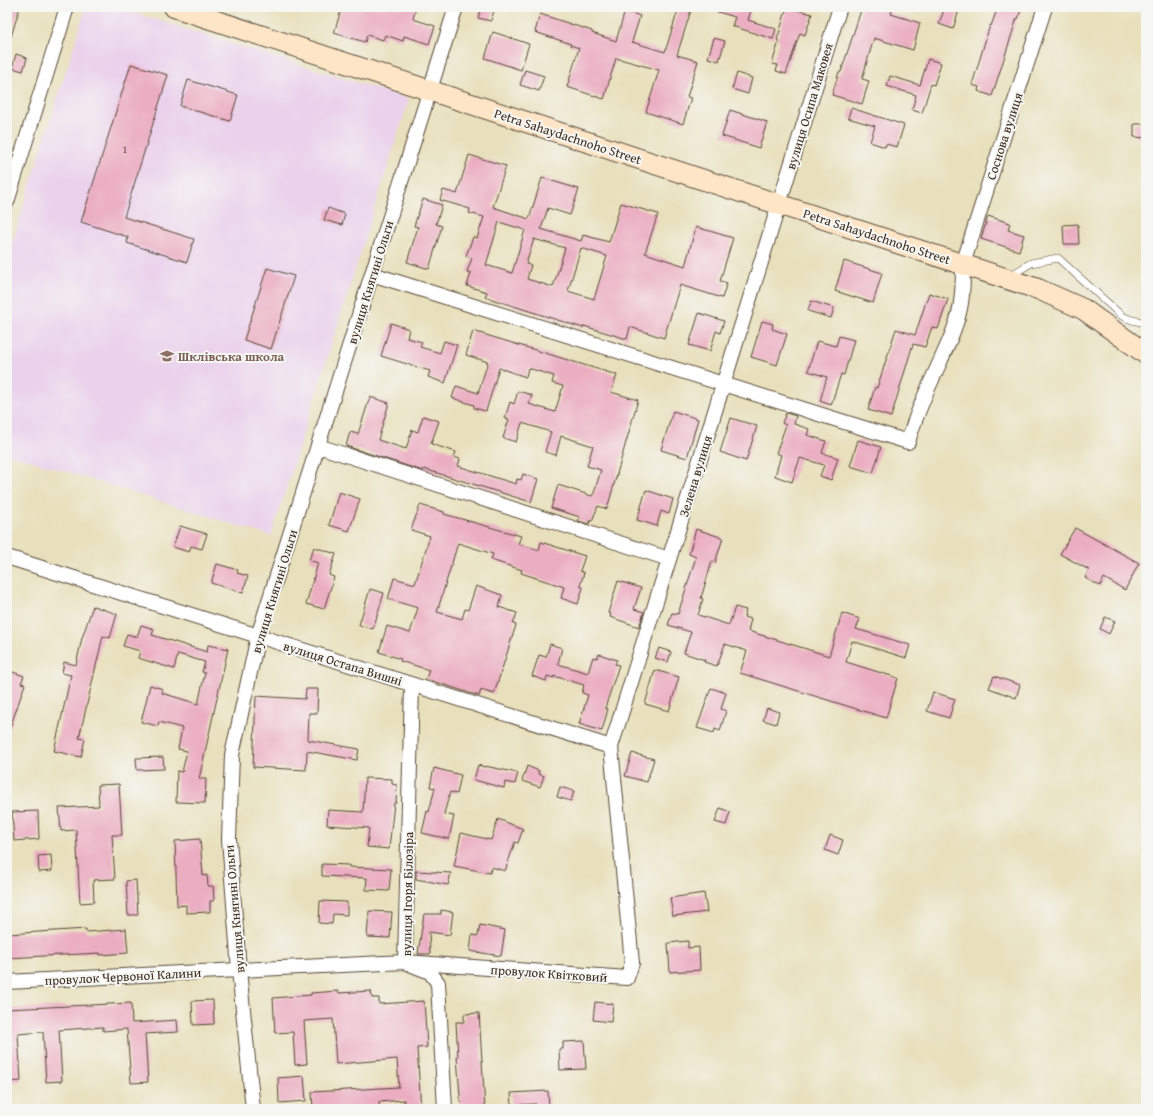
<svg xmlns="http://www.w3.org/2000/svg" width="1153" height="1116" viewBox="0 0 1153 1116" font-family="'Gentium Book Plus',serif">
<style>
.built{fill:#ead1ec}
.building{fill:#ebadc2;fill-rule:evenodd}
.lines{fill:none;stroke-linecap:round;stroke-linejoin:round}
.lane-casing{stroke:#554536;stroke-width:8}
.street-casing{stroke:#554536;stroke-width:16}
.secondary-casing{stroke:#554536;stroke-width:22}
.lane{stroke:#fff;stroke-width:7}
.street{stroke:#fff;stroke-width:14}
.secondary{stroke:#fde5c5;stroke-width:20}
.labels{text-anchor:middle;stroke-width:4;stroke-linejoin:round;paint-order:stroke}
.number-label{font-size:11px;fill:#674b47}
.street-label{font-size:13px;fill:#3b2a1e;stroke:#f6f6f2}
.education-label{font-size:13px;font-weight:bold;fill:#785e54;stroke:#f6f6f2;text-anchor:start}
</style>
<rect width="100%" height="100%" fill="#f6f6f2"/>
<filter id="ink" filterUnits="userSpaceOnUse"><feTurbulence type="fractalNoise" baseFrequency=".025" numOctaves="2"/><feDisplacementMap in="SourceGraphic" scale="8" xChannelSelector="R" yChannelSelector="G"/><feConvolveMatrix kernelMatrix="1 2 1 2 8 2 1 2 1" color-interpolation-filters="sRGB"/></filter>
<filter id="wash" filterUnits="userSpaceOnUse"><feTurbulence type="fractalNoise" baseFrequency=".012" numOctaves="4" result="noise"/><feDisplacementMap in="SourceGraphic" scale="16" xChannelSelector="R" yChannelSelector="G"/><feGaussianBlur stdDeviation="0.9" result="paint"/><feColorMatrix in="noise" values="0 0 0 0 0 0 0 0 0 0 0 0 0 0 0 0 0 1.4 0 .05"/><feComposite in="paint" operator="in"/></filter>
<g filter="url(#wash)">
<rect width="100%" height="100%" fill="#e8e0bc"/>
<polygon class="built" points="86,7 115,7 409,99 271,536 7,453 7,259"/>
<g id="blocks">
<g class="building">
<polygon points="7,7 20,7 10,40 7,40"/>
<polygon points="342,7 416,7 413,19 435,26 429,44 404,36 403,41 385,35 383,40 367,35 365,42 334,33"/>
<polygon points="481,7 495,7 491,21 478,18"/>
<polygon points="679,7 692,7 677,55 698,61 687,97 691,98 683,124 646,112 659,70 616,58 604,99 567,87 579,48 570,45 571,44 535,32 540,14 592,31 592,33 616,41 625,11 640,16 632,42 665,52"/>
<polygon points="712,7 752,7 748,20 776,29 773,39 732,26 735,17 711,10"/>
<polygon points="787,7 812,14 805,35 800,33 786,74 776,71 778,65 772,64 779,41 777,40"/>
<polygon points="862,7 893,7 891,14 920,23 913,50 874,38 862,79 869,81 862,104 832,95 839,72 841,72"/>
<polygon points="945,7 960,7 953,29 939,24"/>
<polygon points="989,7 1022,7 1018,19 1017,18 992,96 978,91 979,87 972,85 990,25 991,26 996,12 988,10"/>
<polygon points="493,32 529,44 521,70 485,58"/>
<polygon points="714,38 725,41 719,61 708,58"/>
<polygon points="16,54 27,58 23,71 12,68"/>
<polygon points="928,59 941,63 934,85 931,84 922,113 912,110 916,95 887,86 890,76 920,85"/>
<polygon points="131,64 168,75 124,217 194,239 187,262 127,243 128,237 81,222"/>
<polygon points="525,70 544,76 539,91 520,85"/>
<polygon points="737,73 752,78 748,94 732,89"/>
<polygon points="188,80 238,95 230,121 180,106"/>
<polygon points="851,108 904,125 897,147 886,144 885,147 870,142 875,126 848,118"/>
<polygon points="730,110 767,122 759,148 722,136"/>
<polygon points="1134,124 1146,124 1146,138 1134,137"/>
<path d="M 469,155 L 506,166 L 493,207 L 529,219 L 542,178 L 579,189 L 570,215 L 548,208 L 541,229 L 581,241 L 583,235 L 609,242 L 621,203 L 658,214 L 645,253 L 685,266 L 696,227 L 733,238 L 720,281 L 727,283 L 722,298 L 680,285 L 664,338 L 630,327 L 627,339 L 584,326 L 583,328 L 485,297 L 487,292 L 467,286 L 471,273 L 467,272 L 472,258 L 466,256 L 473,237 L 477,238 L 484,217 L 469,213 L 470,209 L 440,200 L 443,190 L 457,194 ZM 499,222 L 525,230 L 512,273 L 486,265 ZM 534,239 L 565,248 L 553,287 L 527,279 L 531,265 L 526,264 ZM 581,248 L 607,256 L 594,299 L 568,291 Z"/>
<polygon points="423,199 442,205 436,224 442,226 429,269 407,262 418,227 414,226"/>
<polygon points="328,208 345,214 342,225 324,220"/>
<polygon points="988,216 1010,223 1008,230 1024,235 1019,251 981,239"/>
<polygon points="1078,224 1079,244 1064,244 1063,225"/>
<polygon points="844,261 882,273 873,303 835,291"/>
<polygon points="267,268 294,276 271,349 244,340"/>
<polygon points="929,293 948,299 938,329 932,327 925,347 913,344 891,417 868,410 875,387 877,388 896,329 915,335"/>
<polygon points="811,301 834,308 831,318 808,311"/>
<polygon points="699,313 724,321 720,333 716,331 710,351 689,345"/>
<polygon points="762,321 773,324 772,329 787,334 777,365 751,357"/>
<polygon points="391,323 409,329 407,338 422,342 420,347 440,353 444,341 457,345 445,383 428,377 430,371 381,356"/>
<polygon points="473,331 617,375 611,392 638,400 607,509 598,506 592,521 590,521 589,524 578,521 580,517 551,508 558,485 592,496 594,493 601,470 587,466 593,446 561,436 556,455 545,452 551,432 522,423 516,442 503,438 509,419 505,418 510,402 514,404 518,391 532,395 529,404 555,412 563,386 552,383 554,376 528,368 526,377 499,368 486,411 474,408 474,405 452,398 456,386 478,393 488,362 466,355"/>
<polygon points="839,336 854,340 844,375 841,374 831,405 820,401 827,377 808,371 817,341 836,346"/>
<polygon points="370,397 389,403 378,440 406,449 412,430 418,432 423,416 439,421 431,444 456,452 454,457 460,459 458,466 516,484 517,479 521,480 523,474 538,479 531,502 424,469 423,471 346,446 350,432 358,434"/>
<polygon points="673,411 698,419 687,458 661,450"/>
<polygon points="786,413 796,416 794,424 809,429 807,435 826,441 822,453 838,458 831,480 820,476 824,465 800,458 792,482 775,476 781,455 776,453 786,425 782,423"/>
<polygon points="731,418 757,426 746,461 720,452"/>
<polygon points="858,440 881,447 873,473 850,466"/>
<polygon points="646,490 673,499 669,514 661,511 657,526 637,520"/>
<polygon points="339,492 360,499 349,531 329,525"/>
<polygon points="420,505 444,512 444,514 521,536 518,544 539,550 541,542 585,556 580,571 584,573 580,586 583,587 578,604 561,598 564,587 521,573 522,570 491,560 493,554 458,543 437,612 462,619 465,609 468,610 476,586 502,595 499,607 517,613 513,624 516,625 494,694 481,690 479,696 426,679 429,670 400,661 401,659 379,652 387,626 410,633 418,608 388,599 394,578 415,584 430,536 411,530"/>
<polygon points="180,526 207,534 202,549 191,546 189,552 173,547"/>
<polygon points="1075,528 1139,563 1125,590 1104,578 1100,586 1085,578 1089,570 1060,554"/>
<polygon points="696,529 723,538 715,563 712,561 701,598 703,599 698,615 729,625 735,607 746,610 744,617 751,619 748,631 829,656 842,613 860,619 856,629 910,645 906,658 852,641 846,662 898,678 886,718 740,673 747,651 725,644 717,666 704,662 705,660 684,653 691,632 668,625 672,613 678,614 696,557 689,554"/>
<polygon points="314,547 336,554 329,575 334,577 324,609 306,604 318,563 309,560"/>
<polygon points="217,564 238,570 237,573 248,576 243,593 211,583"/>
<polygon points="618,581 641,588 634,609 644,612 639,627 610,617 611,614 608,613"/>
<polygon points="370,589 384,593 373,629 359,625"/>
<polygon points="93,606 117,614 110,638 103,636 79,738 85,739 81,757 54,751 71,675 62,673 64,662 76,665 82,638"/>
<polygon points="1105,617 1115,621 1109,634 1100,629"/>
<polygon points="141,625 154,629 152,635 207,652 208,645 228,649 199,779 206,779 205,803 176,802 177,771 182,772 187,751 178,749 182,728 159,722 158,726 141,722 150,685 163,689 162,693 198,704 205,673 202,672 205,662 178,654 174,669 138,658 140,651 123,646 127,634 137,637"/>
<polygon points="550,644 562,648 558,664 588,673 593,657 597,658 599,654 617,660 615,664 619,665 605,708 608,709 602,731 579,724 588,695 582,693 584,685 554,676 554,678 547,676 546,681 532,676 539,655 546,657"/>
<polygon points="659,648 671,652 668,662 655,658"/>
<polygon points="7,670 24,676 21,683 25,684 9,731 7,731"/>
<polygon points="655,670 679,677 669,711 645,704"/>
<polygon points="994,676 1020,685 1016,698 989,688"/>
<polygon points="711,688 726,693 721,709 726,711 720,731 715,729 714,733 697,728"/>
<polygon points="306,689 318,689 317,713 309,713 308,740 359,749 357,760 307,751 306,770 253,767 256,696 305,699"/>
<polygon points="933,692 955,699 949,718 927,711"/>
<polygon points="767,708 779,712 776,724 763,720"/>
<polygon points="632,753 654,759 647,782 625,776"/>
<polygon points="163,757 164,769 137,770 136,758"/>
<polygon points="478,765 485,767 485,766 518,773 515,784 505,782 504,788 474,780"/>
<polygon points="527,766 539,771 538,774 544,776 540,787 522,781"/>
<polygon points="434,768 461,775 457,794 450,792 444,814 454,816 449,839 422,833 427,811 429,812 435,788 430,787"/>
<polygon points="365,778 392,779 392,784 397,785 396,803 394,803 389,849 367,847 369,828 327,825 328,810 363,812"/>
<polygon points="119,784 122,835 112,835 115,879 93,880 94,902 80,903 76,830 61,831 59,808 99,806 98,785"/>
<polygon points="560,787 574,791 571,801 557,797"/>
<polygon points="720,808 730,812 726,825 715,822"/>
<polygon points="38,811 39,839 14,841 12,812"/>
<polygon points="498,819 523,829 518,843 515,842 505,871 491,867 490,873 454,866 461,833 491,840"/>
<polygon points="830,835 843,840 838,855 825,850"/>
<polygon points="200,839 203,876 207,875 208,886 213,886 214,901 210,901 210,912 186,913 186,905 177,906 175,841"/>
<polygon points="51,855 52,871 39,872 38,856"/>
<polygon points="322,864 349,865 349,867 391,869 389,891 366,890 367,878 322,876"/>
<polygon points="416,871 451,873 448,885 416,879"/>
<polygon points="136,880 138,915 128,915 126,881"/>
<polygon points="704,893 707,912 673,916 670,898"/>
<polygon points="320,901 347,902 347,915 333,914 332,924 319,923"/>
<polygon points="441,910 453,912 450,935 429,932 430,954 418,954 424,914 441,914"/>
<polygon points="369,911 392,912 390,938 367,937"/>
<polygon points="480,925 505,930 501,956 470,951 472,935 478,936"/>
<polygon points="86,929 86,932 126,929 128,953 100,955 100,953 7,958 7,934"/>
<polygon points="688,941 688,948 699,947 700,970 670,972 668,943"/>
<polygon points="338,991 339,993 371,991 372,998 379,998 379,1004 424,1001 427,1047 417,1048 421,1109 405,1109 404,1100 379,1102 380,1109 313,1109 312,1092 399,1087 397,1059 336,1064 333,1019 304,1021 307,1064 295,1065 293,1032 275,1033 273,998 311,995 311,993"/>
<polygon points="213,1000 214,1024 193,1025 192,1001"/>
<polygon points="595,1002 613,1004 611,1022 593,1020"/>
<polygon points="131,1003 132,1023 177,1020 178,1032 145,1034 148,1082 131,1083 127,1029 103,1031 103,1027 59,1030 62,1081 46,1082 43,1032 18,1034 21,1081 7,1082 7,1009"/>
<polygon points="479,1013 485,1109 461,1109 457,1057 458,1057 456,1022 464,1022 464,1014"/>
<polygon points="584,1041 586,1069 560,1070 559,1049 563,1049 563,1042"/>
<polygon points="304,1076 306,1101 279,1103 278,1078"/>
<polygon points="548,1091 549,1109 536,1109 536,1104 512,1105 511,1093"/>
</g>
</g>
</g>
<g filter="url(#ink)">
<use href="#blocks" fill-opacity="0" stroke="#554536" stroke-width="1"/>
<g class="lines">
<defs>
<polyline id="lane" points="1010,276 1031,263 1058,258 1122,316 1132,320 1146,323"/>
<g id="street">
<polyline points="7,202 67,7"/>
<path d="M 372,274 L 908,442 C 916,414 928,388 940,362 C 947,346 955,330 959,313 C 963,297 963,281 963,264 L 1045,7"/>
<polyline points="318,446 669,559"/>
<polyline points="7,557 611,747"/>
<polyline points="412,685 405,962 430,972 438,983 445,1109"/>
<polyline points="7,982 239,970 405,962 627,978 632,963 611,747 840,7"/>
<polyline points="253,1109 239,970 229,839 232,755 258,636 456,7"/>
</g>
<polyline id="secondary" points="174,7 1038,289 1083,309 1146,354"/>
</defs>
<use href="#lane" class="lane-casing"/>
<use href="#street" class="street-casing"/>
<use href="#secondary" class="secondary-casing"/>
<use href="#lane" class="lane"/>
<use href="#street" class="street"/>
<use href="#secondary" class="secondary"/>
</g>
</g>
<defs>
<symbol id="school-bare" viewBox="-9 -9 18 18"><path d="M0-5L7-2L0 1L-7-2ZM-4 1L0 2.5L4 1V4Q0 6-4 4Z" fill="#8d6e63" stroke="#f6f6f2" stroke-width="2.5" paint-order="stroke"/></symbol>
</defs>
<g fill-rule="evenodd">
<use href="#school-bare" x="157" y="346" width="20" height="20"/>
</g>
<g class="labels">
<g class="number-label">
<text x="125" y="153">1</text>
</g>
<g class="street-label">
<text transform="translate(809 106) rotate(-73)" y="5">вулиця Осипа Маковея</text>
<text transform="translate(568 136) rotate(18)" y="5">Petra Sahaydachnoho Street</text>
<text transform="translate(1004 136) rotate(-72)" y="5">Соснова вулиця</text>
<text transform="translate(877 236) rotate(18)" y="5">Petra Sahaydachnoho Street</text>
<text transform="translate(370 282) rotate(-73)" y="5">вулиця Княгині Ольги</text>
<text transform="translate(695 476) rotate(-73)" y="5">Зелена вулиця</text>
<text transform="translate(274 591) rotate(-73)" y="5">вулиця Княгині Ольги</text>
<text transform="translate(343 663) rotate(17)" y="5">вулиця Остапа Вишні</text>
<text transform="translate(407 894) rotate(-89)" y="5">вулиця Ігоря Білозіра</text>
<text transform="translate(234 909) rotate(-95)" y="5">вулиця Княгині Ольги</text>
<text transform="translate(549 973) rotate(4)" y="5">провулок Квітковий</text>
<text transform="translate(123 976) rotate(-3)" y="5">провулок Червоної Калини</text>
</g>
<g class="education-label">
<text x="178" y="361">Шклівська школа</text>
</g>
</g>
<rect width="1153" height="1116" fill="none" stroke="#f6f6f2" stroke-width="24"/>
</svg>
